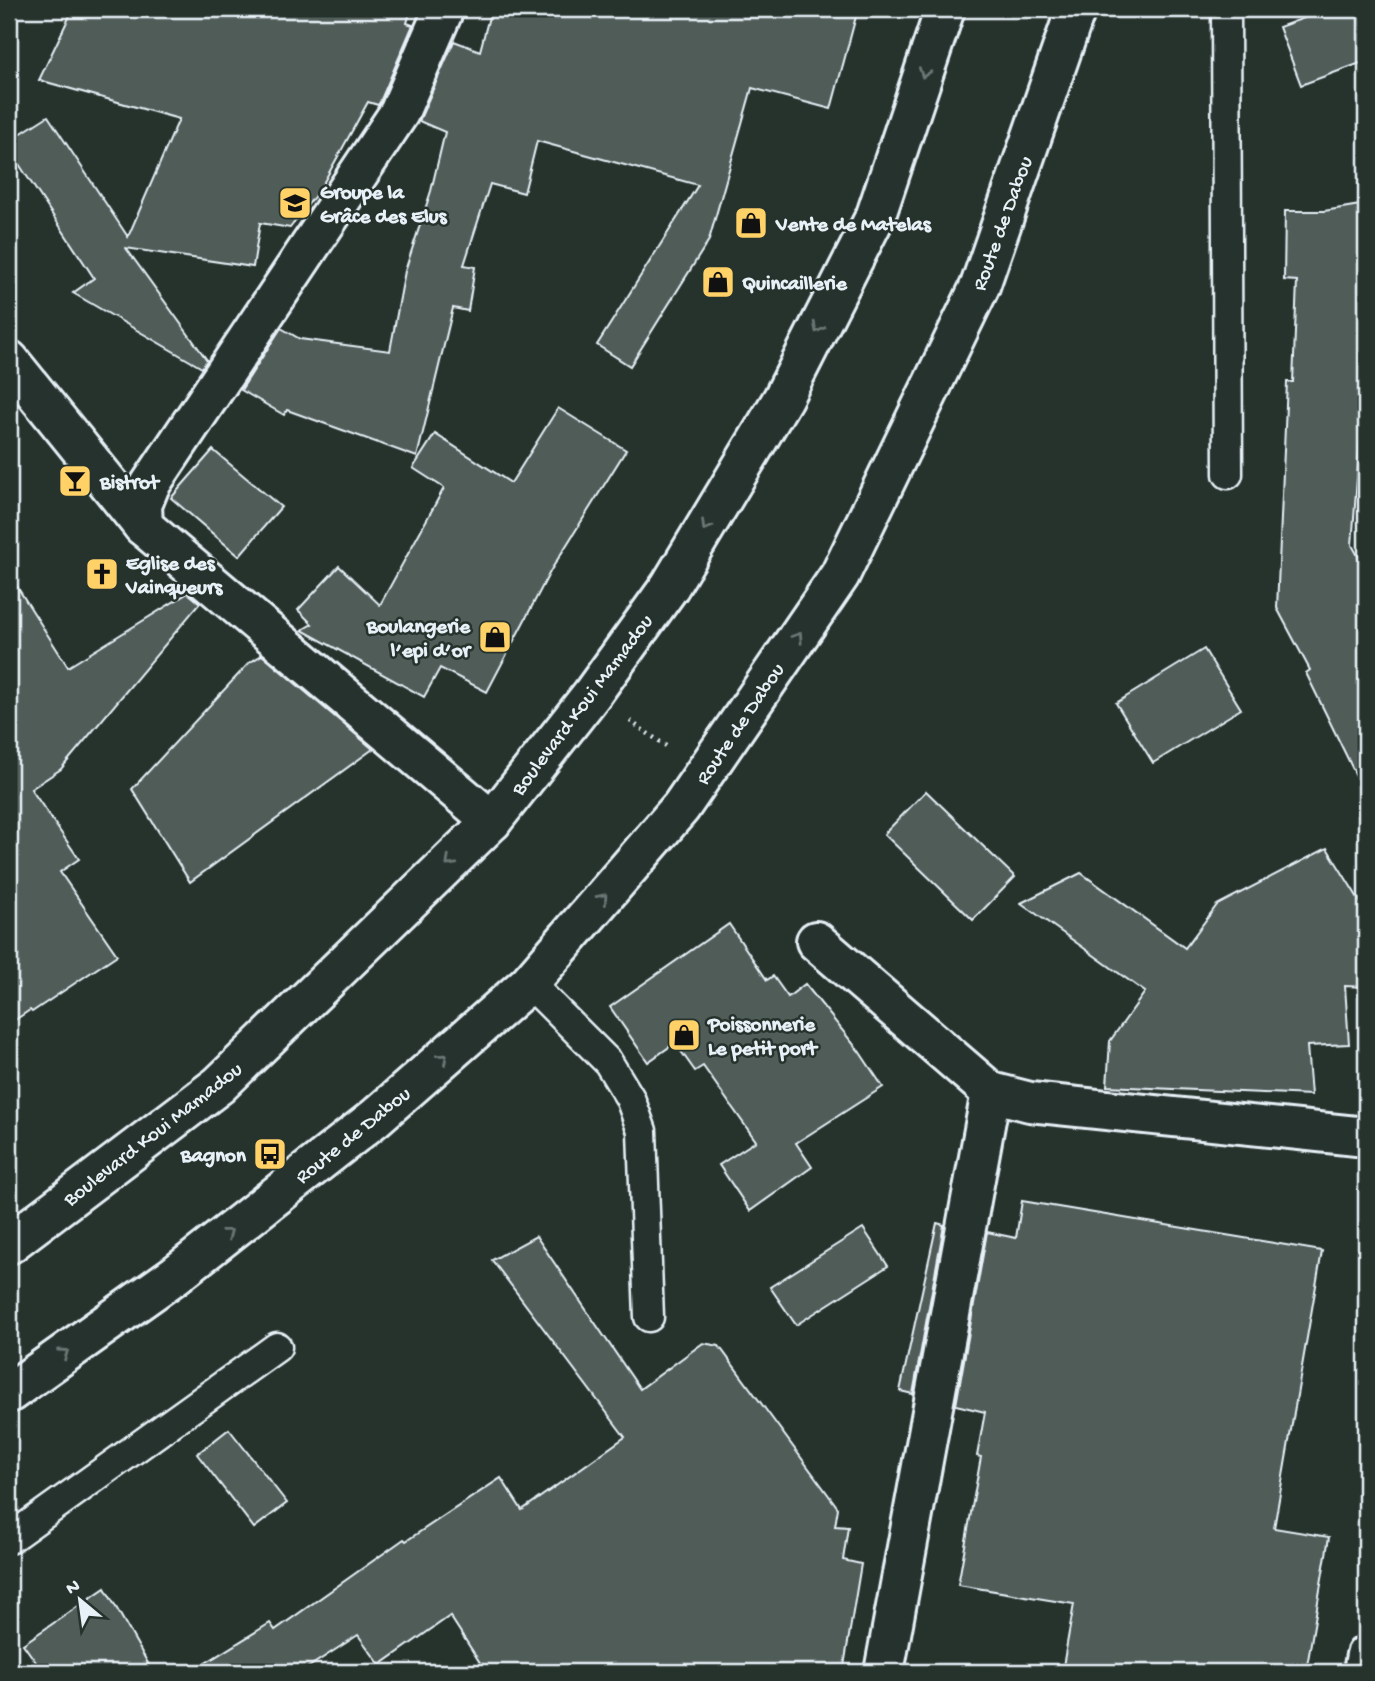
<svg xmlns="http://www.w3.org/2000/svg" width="1375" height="1681" viewBox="0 0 1375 1681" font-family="'Gochi Hand',sans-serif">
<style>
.building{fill:#505c59;stroke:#e8f1f8;stroke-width:2}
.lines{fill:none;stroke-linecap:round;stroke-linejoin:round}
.lane-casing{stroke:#e8f1f8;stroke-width:33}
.street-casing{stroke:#e8f1f8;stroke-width:44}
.primary-casing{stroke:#e8f1f8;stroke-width:44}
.path{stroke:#e8f1f8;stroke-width:4.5;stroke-dasharray:2 5;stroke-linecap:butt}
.lane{stroke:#26332d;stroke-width:28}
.street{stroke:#26332d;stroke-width:38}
.primary{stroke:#26332d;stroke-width:38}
.oneway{stroke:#6a7674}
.labels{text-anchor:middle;stroke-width:5;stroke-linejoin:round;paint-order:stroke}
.poi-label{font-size:21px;font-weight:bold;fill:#e8f1f8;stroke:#26332d;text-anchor:start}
.street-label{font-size:21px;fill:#e8f1f8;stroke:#26332d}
</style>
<rect width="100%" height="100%" fill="#26332d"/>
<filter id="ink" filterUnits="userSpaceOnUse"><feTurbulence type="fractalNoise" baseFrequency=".0143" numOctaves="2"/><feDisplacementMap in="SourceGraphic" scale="14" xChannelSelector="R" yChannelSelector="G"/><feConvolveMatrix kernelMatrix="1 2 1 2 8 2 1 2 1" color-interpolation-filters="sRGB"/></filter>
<g filter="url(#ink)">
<g class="building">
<polygon points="73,9 411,9 407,23 413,25 380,102 378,105 368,102 320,189 290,228 260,223 253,267 126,248 207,360 202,368 73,293 94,278 9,149 9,141 48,116 128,237 179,119 39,80"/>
<polygon points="491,9 858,9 831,109 752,88 709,240 630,366 597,345 698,185 537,141 524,193 490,184 464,265 475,267 468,311 453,308 417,457 287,410 284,415 241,390 281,328 300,339 390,351 405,271 431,191 445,132 419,121 454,41 480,51"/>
<polygon points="1329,9 1366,9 1366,61 1301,85 1279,27"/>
<polygon points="1366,204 1364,385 1352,545 1366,570 1366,796 1306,673 1310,670 1277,608 1287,382 1293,382 1297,281 1284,280 1285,211 1324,211"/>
<polygon points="558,408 626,450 551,570 487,692 440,668 424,697 302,630 312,624 298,610 339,566 380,605 444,488 413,468 435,434 511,483"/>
<polygon points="213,450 281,507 239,556 171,498"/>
<polygon points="9,574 68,667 188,593 200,603 61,769 31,789 79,859 60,872 117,955 32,1012 30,1010 9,1024"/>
<polygon points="1204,649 1241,709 1153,763 1116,703"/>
<polygon points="262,655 373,749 190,882 132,789 249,663"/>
<polygon points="926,791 1015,877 973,920 884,834"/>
<polygon points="1327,848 1366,911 1366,987 1345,986 1349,1044 1307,1046 1311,1095 1107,1086 1110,1041 1145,992 1021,903 1081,873 1185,948 1217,905"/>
<polygon points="729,924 767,980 773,976 788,997 805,984 859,1051 883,1087 796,1143 812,1167 750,1211 719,1165 756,1141 703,1066 695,1071 675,1043 648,1062 610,1007"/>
<polygon points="1022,1201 1322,1251 1274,1528 1329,1537 1306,1672 1062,1672 1074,1604 958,1585 981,1457 977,1456 985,1412 956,1405 987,1232 1016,1238"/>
<polygon points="937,1223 944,1225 913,1394 900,1391"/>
<polygon points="863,1228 888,1266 796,1325 770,1287"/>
<polygon points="536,1236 640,1389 703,1343 719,1346 838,1508 835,1526 848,1527 843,1560 861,1564 843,1672 486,1672 450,1616 380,1665 358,1635 301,1672 191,1672 270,1623 275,1630 404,1539 406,1541 501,1478 522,1510 625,1437 492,1260"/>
<polygon points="229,1429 287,1503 254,1528 197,1454"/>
<polygon points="105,1588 153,1672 43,1672 23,1644"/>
</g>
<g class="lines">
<defs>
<g id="lane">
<polyline points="1226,9 1228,474"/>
<polyline points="529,983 608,1062 630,1098 642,1131 649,1317"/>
<polyline points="9,1539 277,1347"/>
</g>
<g id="street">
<polyline points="444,9 399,113 150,485 142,505 143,526 492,821"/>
<polyline points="9,360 143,526"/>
<polyline points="816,941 991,1092 1030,1102 1366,1137"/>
<polyline points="884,1672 991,1092"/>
<polyline points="1363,1672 1366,1655"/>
</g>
<g id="primary">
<polyline points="9,1244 219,1085 492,821 592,694 670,586 783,398 876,215 945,9"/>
<polyline points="9,1393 175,1275 375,1118 529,983 681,807 840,575 980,286 1076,9"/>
</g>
</defs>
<use href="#lane" class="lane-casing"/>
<use href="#street" class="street-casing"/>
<use href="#primary" class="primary-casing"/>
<polyline class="path" points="630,721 666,746"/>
<use href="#lane" class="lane"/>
<use href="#street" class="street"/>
<use href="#primary" class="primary"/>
</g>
<defs><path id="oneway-chevron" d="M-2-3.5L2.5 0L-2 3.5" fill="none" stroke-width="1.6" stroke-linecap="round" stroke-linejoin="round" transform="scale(1.75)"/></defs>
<g class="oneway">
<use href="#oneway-chevron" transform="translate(924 73) rotate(109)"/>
<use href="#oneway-chevron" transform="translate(818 328) rotate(117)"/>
<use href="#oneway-chevron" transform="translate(706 526) rotate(121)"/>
<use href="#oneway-chevron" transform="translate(798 637) rotate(-56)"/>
<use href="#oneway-chevron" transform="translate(450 862) rotate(136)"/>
<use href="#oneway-chevron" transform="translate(603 898) rotate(-49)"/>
<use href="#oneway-chevron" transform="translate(443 1058) rotate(-41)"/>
<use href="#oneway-chevron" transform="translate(228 1233) rotate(-38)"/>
<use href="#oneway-chevron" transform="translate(64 1353) rotate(-35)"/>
</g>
</g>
<defs>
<symbol id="school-square" viewBox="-11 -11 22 22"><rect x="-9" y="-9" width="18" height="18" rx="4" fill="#ffd166" stroke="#26332d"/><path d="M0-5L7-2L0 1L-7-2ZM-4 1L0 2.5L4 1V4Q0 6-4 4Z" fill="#111"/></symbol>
<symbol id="shop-square" viewBox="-11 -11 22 22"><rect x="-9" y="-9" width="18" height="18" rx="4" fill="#ffd166" stroke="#26332d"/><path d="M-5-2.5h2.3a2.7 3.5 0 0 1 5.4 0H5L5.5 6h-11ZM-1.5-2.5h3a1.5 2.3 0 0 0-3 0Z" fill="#111"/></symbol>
<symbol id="bar-square" viewBox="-11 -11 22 22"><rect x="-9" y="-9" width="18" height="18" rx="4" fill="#ffd166" stroke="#26332d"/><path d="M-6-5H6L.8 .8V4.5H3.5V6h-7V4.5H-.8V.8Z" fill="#111"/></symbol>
<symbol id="church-square" viewBox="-11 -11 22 22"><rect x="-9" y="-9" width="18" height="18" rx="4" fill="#ffd166" stroke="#26332d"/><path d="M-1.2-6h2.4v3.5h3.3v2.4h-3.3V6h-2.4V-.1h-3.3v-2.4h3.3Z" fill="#111"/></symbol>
<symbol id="bus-square" viewBox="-11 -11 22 22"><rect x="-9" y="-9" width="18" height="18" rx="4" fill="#ffd166" stroke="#26332d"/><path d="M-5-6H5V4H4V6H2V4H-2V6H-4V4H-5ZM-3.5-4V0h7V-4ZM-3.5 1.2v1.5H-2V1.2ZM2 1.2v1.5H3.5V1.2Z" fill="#111"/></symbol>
</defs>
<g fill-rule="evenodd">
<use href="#school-square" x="276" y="184" width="38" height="38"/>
<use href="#shop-square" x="732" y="204" width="38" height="38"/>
<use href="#shop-square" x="699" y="263" width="38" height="38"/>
<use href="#bar-square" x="56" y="462" width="38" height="38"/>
<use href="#church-square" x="83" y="555" width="38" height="38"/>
<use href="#shop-square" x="476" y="618" width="38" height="38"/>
<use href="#shop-square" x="665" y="1016" width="38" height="38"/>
<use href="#bus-square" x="251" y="1135" width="38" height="38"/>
</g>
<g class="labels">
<g class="poi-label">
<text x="320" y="198">Groupe la<tspan x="320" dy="24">Grâce des Elus</tspan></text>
<text x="776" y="230">Vente de Matelas</text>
<text x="742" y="289">Quincaillerie</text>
<text x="100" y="488">Bistrot</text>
<text x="126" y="569">Eglise des<tspan x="126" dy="24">Vainqueurs</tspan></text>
<text x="470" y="632" text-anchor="end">Boulangerie<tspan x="470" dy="24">l’epi d’or</tspan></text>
<text x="708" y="1030">Poissonnerie<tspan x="708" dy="24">Le petit port</tspan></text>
<text x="246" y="1161" text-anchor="end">Bagnon</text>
</g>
<g class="street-label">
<text transform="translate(1001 223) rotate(-70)" y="7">Route de Dabou</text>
<text transform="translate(581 704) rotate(-53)" y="7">Boulevard Koui Mamadou</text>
<text transform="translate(739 723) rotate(-56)" y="7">Route de Dabou</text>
<text transform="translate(152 1133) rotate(-38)" y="7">Boulevard Koui Mamadou</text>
<text transform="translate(352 1134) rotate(-39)" y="7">Route de Dabou</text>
</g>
</g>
<rect width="1375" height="1681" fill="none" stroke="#26332d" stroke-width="35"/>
<rect x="18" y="18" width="1340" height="1646" fill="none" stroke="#e8f1f8" stroke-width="2.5" filter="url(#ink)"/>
<g transform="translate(80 1600) rotate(331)" stroke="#26332d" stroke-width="5" paint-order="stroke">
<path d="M0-5L12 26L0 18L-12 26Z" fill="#e8f1f8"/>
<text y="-10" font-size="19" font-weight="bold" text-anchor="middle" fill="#e8f1f8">N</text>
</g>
</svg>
